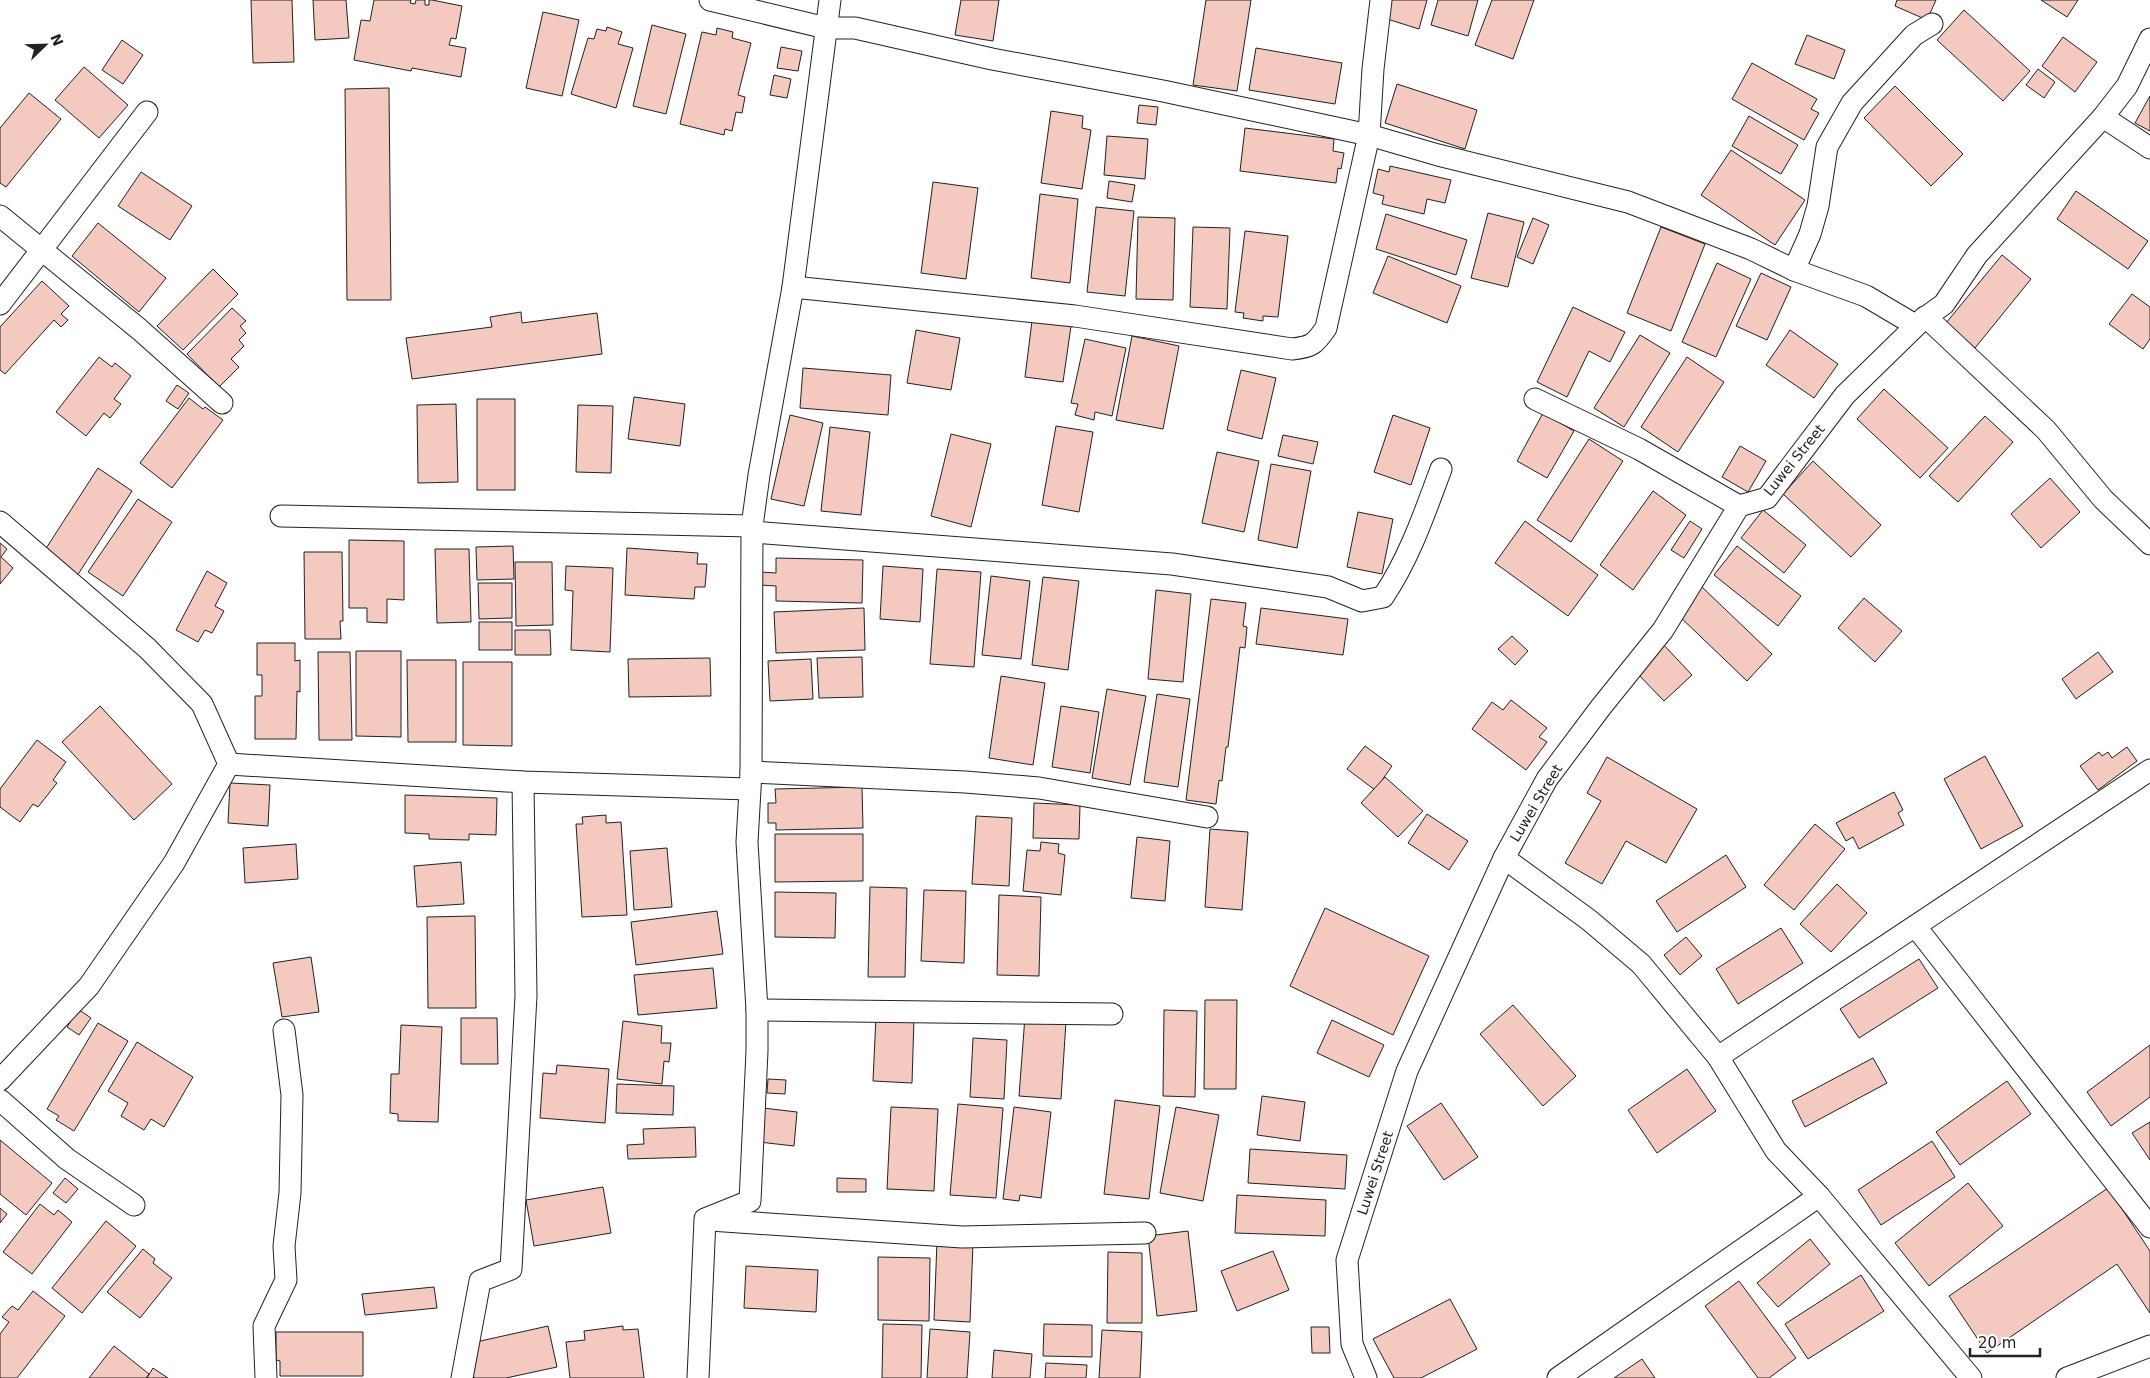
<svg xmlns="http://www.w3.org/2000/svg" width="2150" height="1378" viewBox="0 0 2150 1378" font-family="'DejaVu Sans',sans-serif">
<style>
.building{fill:#f3c9c0;stroke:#222}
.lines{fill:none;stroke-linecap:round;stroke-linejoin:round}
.street-casing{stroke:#222;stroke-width:23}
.street{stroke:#fff;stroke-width:21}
.labels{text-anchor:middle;stroke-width:4;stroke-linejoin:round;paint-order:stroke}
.street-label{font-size:14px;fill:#222;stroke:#fff}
</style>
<rect width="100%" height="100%" fill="#fff"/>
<g class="building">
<polygon points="251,0 292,0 294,62 253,63"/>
<polygon points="313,0 346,0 349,38 315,40"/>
<polygon points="374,0 411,0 410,3 415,4 416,0 425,0 425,5 429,5 429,0 432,0 462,6 456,39 451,38 449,45 466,48 461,77 412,68 411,71 354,60 361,20 370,21"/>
<polygon points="961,0 999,0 993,41 955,35"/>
<polygon points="1206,0 1251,0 1237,91 1193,85"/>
<polygon points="1389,0 1427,0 1419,29 1384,18"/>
<polygon points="1438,0 1478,0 1468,36 1431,25"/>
<polygon points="1492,0 1534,0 1513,59 1475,45"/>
<polygon points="1897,0 1936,0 1927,20 1895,6"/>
<polygon points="2041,0 2078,0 2067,17"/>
<polygon points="1964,10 2030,71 2003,101 1937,40"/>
<polygon points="543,12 579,20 562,96 526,88"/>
<polygon points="652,25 686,34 666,114 633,106"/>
<polygon points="607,27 622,32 618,44 633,48 616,108 571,94 588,38 594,39 597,29 606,31"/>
<polygon points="717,28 733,32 732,38 751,43 738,95 745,97 742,113 736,112 732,131 725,129 724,135 680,124 702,32 716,35"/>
<polygon points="1807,35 1845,50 1834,79 1795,64"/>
<polygon points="2063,37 2097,62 2075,92 2042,66"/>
<polygon points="122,40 143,55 123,84 102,70"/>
<polygon points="781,47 802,51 798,71 777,68"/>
<polygon points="1256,48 1342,63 1335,104 1249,90"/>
<polygon points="1752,63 1817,99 1811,109 1819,113 1804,140 1732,99"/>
<polygon points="84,67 128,105 99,138 55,100"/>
<polygon points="2038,69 2055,82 2044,98 2026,85"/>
<polygon points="774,75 791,79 787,98 770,95"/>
<polygon points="1397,84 1477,110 1465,149 1385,123"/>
<polygon points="1895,86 1963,154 1931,186 1864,118"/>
<polygon points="389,88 391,300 347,300 345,89"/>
<polygon points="29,93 61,119 6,187 0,183 0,128"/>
<polygon points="2150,96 2150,131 2135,123"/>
<polygon points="1139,105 1158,107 1156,125 1137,123"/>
<polygon points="1051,111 1083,116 1082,128 1091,130 1082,189 1041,183"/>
<polygon points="1749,116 1798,145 1781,174 1732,146"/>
<polygon points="1245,128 1334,139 1333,151 1344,153 1341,169 1338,168 1336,183 1240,171"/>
<polygon points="1107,136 1148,139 1145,179 1104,175"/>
<polygon points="1731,150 1805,200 1775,245 1701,195"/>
<polygon points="1390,166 1451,180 1445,203 1427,199 1424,214 1382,204 1384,196 1373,193 1378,169 1389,172"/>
<polygon points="141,172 192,206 170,240 118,206"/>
<polygon points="1109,181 1135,185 1132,202 1107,198"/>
<polygon points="933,182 978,188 966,279 921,273"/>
<polygon points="2076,191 2148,241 2128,269 2057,219"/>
<polygon points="1040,194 1078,199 1070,283 1031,278"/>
<polygon points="1096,207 1134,211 1125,296 1087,292"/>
<polygon points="1488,213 1524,222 1508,287 1471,278"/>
<polygon points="1386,214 1467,240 1456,275 1376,249"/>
<polygon points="1138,217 1175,218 1173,300 1136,299"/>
<polygon points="1533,218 1549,225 1533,264 1517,257"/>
<polygon points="98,223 166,278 139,312 72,256"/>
<polygon points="1193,227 1230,228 1227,309 1190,307"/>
<polygon points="1661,227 1705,244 1671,331 1627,313"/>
<polygon points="1245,231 1288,236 1278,317 1263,316 1263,321 1243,318 1244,313 1235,312"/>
<polygon points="2002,255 2031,279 1975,348 1946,323"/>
<polygon points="1388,256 1461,286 1447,323 1373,293"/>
<polygon points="1717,263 1751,279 1716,357 1682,342"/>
<polygon points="213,269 238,294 183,350 157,326"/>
<polygon points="1761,273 1791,287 1767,340 1736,326"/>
<polygon points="42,281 69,306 61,314 68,320 61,327 54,320 5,374 0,370 0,327"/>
<polygon points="2132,294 2150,307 2150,339 2143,349 2109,324"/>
<polygon points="1573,307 1625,332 1610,362 1589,351 1567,397 1537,382"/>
<polygon points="232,308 246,321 240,326 246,333 239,340 244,346 231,359 239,367 219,387 187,354"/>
<polygon points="521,312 522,323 597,313 602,354 412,379 406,338 492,327 490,317"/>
<polygon points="1032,321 1071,326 1063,382 1025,377"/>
<polygon points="916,330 960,338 951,390 907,383"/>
<polygon points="1790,330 1838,364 1814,398 1766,365"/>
<polygon points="1640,335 1670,353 1624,427 1594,408"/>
<polygon points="1132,336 1179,346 1163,429 1116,420"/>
<polygon points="1085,339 1126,348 1112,416 1095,412 1094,420 1075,415 1078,404 1071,403"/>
<polygon points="99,357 112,367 115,363 131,376 114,399 121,404 110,418 104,413 86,436 56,412"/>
<polygon points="1687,357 1724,382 1678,452 1641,427"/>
<polygon points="803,368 891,375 888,415 800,408"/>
<polygon points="1241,370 1276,378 1262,439 1227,430"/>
<polygon points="177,385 189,393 178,409 166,401"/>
<polygon points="1884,389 1948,448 1920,478 1857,419"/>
<polygon points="634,397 685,404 680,446 628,439"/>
<polygon points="189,398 203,409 205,407 223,420 172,488 140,463"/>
<rect x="477" y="399" width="38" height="91"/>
<polygon points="456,404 458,482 418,483 417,405"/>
<polygon points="578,405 613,406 611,473 576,472"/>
<polygon points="1543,413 1574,431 1547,478 1517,461"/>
<polygon points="790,415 823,423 804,506 771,499"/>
<polygon points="1393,415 1430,428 1411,485 1374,472"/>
<polygon points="1985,416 2013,442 1958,502 1929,476"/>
<polygon points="1056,426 1093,432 1079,512 1042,505"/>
<polygon points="830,427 870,432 861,515 821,511"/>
<polygon points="951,434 991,444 971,527 931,516"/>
<polygon points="1283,435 1318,442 1313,464 1278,456"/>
<polygon points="1589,439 1623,461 1571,542 1537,520"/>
<polygon points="1740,446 1766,461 1748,492 1722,477"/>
<polygon points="1217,452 1259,461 1244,532 1202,523"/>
<polygon points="1813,461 1881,525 1851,557 1783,494"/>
<polygon points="1271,464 1311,471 1297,548 1258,540"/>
<polygon points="98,468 132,491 77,576 43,553"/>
<polygon points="2050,478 2080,512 2041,548 2011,514"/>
<polygon points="1653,491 1686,515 1633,590 1600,565"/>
<polygon points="138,499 172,522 123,596 88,572"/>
<polygon points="1763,510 1806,545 1784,573 1741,538"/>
<polygon points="1358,512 1393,519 1382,574 1347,567"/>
<polygon points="1525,521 1598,575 1568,616 1495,563"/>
<polygon points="1690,521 1702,529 1684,558 1671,550"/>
<polygon points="349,540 404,541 404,600 387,599 387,623 367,622 367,608 349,608"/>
<polygon points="0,543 7,549 1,557 13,568 0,584"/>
<polygon points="513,546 514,579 477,580 476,547"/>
<polygon points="1737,546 1801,596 1778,626 1714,575"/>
<polygon points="627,548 698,553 697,564 707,564 705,587 695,587 694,599 625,595"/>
<polygon points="435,549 469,549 471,622 437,623"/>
<polygon points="304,552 342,552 343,621 340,621 341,639 305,639"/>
<polygon points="776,558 863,560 862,603 776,601 776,586 760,585 760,572 776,573"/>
<polygon points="515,562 552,562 553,625 516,626"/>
<polygon points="566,566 613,568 610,652 571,650 573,591 565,590"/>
<polygon points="883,566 923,569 920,622 880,619"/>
<polygon points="937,569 981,572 974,667 930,664"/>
<polygon points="207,571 227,583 215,606 224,611 212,633 205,630 198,642 176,630"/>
<polygon points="991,576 1030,581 1021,659 982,655"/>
<polygon points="1043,577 1079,581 1068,670 1032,665"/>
<polygon points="478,583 512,583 512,618 479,619"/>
<polygon points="1702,587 1772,654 1747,681 1676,613"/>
<polygon points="1156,590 1191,594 1183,682 1148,679"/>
<polygon points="1864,598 1902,631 1875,662 1838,628"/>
<polygon points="1211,599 1246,603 1243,626 1247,627 1245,648 1240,647 1228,747 1226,747 1222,781 1219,780 1216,804 1186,800"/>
<polygon points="864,608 865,650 776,653 774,612"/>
<polygon points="1261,608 1348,619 1343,655 1256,644"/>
<rect x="479" y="622" width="33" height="28"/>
<polygon points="515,630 550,630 551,655 515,655"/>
<polygon points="1512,636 1528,651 1515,665 1498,649"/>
<polygon points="257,643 295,643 295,661 300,660 300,692 297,691 296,739 255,739 255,696 262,696 262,675 257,675"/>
<polygon points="1662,643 1692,675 1664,701 1634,670"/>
<polygon points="356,651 401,651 401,737 356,736"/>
<polygon points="318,652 350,652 352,740 319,740"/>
<polygon points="2098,652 2113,672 2076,699 2062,679"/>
<polygon points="862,657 863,697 819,698 817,658"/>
<polygon points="710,658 711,696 629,697 628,659"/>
<polygon points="811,659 813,699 770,701 768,661"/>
<polygon points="407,660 456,660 456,742 408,742"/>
<polygon points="463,662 512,662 512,746 463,745"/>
<polygon points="1001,676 1045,683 1033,765 989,758"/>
<polygon points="1107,689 1146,696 1130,785 1092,778"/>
<polygon points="1157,694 1190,699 1178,787 1144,782"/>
<polygon points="1511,700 1547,728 1539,737 1547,742 1526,770 1472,729 1492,702 1503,710"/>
<polygon points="100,706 172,784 134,820 62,742"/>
<polygon points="1061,706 1099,712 1090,773 1052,767"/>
<polygon points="37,740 66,762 53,780 57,783 38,807 33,804 20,822 0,807 0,789"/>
<polygon points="1365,746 1392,766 1375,790 1347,769"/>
<polygon points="2127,747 2137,761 2098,790 2080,766 2099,752 2102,756 2108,752 2112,758"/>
<polygon points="1985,756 2023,826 1981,849 1944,779"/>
<polygon points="1607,757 1697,809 1666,863 1626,841 1602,884 1565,863 1601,801 1587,793"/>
<polygon points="1385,777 1423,811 1398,837 1361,803"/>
<polygon points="230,783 270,785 268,826 228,823"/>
<polygon points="862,787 863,828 776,830 776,823 768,823 768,803 776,803 775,789"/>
<polygon points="1894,792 1903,810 1898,813 1904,825 1859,849 1853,837 1846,841 1836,823"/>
<polygon points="405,795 497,798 496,835 469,834 469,840 429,839 429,834 405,833"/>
<polygon points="1034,803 1080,805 1079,839 1033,838"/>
<polygon points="1427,814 1468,841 1449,870 1408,843"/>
<polygon points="606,815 606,823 621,822 627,915 582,917 576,824 583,824 582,817"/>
<polygon points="976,816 1012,818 1009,886 972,884"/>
<polygon points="1815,824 1845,849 1794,910 1764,885"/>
<polygon points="1210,829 1248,832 1242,910 1205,907"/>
<polygon points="775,834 863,834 863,881 775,882"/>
<polygon points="1137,837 1170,841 1165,901 1131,898"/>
<polygon points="1041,842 1059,844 1058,853 1065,855 1061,895 1023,891 1027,850 1040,851"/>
<polygon points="296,844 298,879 245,883 243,848"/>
<polygon points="667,848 672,907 634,910 630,851"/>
<polygon points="1726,855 1746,887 1677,932 1656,901"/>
<polygon points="461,862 464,904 417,907 414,866"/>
<polygon points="1837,884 1867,913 1831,952 1800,924"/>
<polygon points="870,887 907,888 905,977 868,977"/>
<polygon points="924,890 966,891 964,963 921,961"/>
<polygon points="775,892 836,893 835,938 775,937"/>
<polygon points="999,895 1041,897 1039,976 997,975"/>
<polygon points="1325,908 1429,956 1393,1035 1290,986"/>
<polygon points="717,911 723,954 636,965 631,922"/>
<polygon points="475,916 476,1008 428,1008 427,917"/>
<polygon points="1781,928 1803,963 1738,1004 1716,969"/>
<polygon points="1686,937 1702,956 1680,975 1664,955"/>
<polygon points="311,957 319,1012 282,1017 273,963"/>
<polygon points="1919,959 1938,988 1859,1038 1840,1009"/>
<polygon points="713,968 717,1008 638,1015 634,975"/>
<polygon points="1205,1000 1237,1000 1236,1089 1204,1089"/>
<polygon points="1026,1003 1067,1006 1061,1099 1019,1096"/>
<polygon points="1513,1005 1576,1076 1543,1106 1480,1034"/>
<polygon points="78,1009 91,1018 79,1035 67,1027"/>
<polygon points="1164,1010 1197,1011 1195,1097 1163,1096"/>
<polygon points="876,1016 914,1018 912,1083 873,1081"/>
<polygon points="461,1018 497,1018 498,1064 461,1064"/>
<polygon points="1332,1020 1384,1045 1369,1077 1317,1053"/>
<polygon points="623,1021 662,1026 661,1043 671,1043 669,1062 664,1061 662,1084 617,1079"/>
<polygon points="98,1023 128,1041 74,1131 56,1120 59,1116 47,1109"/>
<polygon points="401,1025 442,1027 438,1122 398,1121 398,1114 390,1113 391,1074 399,1074"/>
<polygon points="973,1038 1007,1040 1004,1099 970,1097"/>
<polygon points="137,1042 193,1077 164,1127 151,1119 144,1130 121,1116 128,1103 108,1091"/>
<polygon points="2150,1045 2150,1097 2111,1126 2087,1092"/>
<polygon points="1873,1058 1887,1083 1805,1127 1792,1101"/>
<polygon points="557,1065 609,1069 605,1123 540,1118 543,1073 556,1074"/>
<polygon points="1687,1069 1716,1111 1657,1153 1628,1110"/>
<polygon points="768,1079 786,1080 785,1094 767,1093"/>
<polygon points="2007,1081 2031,1114 1960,1165 1936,1132"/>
<polygon points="617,1084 674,1086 673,1115 616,1113"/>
<polygon points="1262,1096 1305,1102 1300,1141 1257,1135"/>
<polygon points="1115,1100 1160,1106 1149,1199 1104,1194"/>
<polygon points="1441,1103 1478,1157 1444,1180 1407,1126"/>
<polygon points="958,1104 1003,1108 996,1198 950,1195"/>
<polygon points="891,1107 938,1109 934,1191 887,1189"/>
<polygon points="1014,1107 1051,1112 1041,1198 1020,1195 1019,1201 1003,1199"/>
<polygon points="1176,1107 1219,1115 1203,1201 1160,1193"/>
<polygon points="763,1108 797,1112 794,1146 759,1142"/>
<polygon points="2150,1122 2150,1160 2132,1133"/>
<polygon points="695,1127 696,1157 628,1159 627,1145 644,1144 643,1129"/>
<polygon points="0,1140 52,1183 26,1215 0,1194"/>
<polygon points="1932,1141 1955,1177 1881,1225 1858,1190"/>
<polygon points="1250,1149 1347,1155 1345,1189 1248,1183"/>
<polygon points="65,1178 78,1189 66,1203 53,1193"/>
<polygon points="837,1178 866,1179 866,1192 837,1192"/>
<polygon points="1968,1183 2003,1226 1929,1286 1895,1243"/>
<polygon points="603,1187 611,1233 534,1246 526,1200"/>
<polygon points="2108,1188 2150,1251 2150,1313 2117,1264 1987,1353 1949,1296"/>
<polygon points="1237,1195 1326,1200 1325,1236 1235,1233"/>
<polygon points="40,1204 54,1215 58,1210 72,1222 32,1274 3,1252"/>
<polygon points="0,1208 7,1214 0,1223"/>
<polygon points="106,1221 136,1246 82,1313 52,1288"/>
<polygon points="1188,1231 1197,1311 1157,1316 1148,1236"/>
<polygon points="1810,1239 1830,1264 1778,1307 1757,1283"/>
<polygon points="937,1241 973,1243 970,1322 934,1320"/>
<polygon points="143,1249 155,1259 153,1263 172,1278 140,1318 107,1292"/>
<polygon points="1273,1251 1289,1290 1237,1311 1221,1271"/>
<polygon points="1108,1252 1142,1253 1142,1323 1107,1323"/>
<polygon points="878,1257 930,1258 929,1321 878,1320"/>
<polygon points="746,1266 818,1270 816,1312 744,1308"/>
<polygon points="1861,1275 1884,1311 1808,1359 1785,1324"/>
<polygon points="1739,1281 1796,1358 1769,1378 1758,1378 1705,1306"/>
<polygon points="434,1287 437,1308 365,1315 362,1294"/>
<polygon points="33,1291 65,1316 17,1378 0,1378 0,1334 9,1322 2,1317 12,1306 18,1310"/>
<polygon points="1450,1299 1477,1349 1421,1378 1394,1378 1373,1339"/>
<polygon points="883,1324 922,1325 921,1378 882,1378"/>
<polygon points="1044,1324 1092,1325 1092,1357 1043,1356"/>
<polygon points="548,1326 557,1367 506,1378 474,1378 467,1344"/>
<polygon points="623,1326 623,1330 638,1329 644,1378 570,1378 566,1342 585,1340 584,1331"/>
<polygon points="1311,1327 1329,1327 1330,1353 1312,1353"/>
<polygon points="930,1329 970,1332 967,1378 927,1378"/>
<polygon points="1102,1330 1142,1332 1140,1378 1099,1378"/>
<polygon points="276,1332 363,1332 363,1376 280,1376 280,1361 276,1360"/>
<polygon points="114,1346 149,1374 146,1378 89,1378"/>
<polygon points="994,1350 1032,1354 1030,1378 992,1378"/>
<polygon points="1642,1359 1655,1378 1614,1378"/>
<polygon points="1046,1363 1087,1365 1086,1378 1045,1378"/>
<polygon points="153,1368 168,1378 147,1378"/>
</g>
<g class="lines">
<defs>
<g id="street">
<polyline points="710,0 826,28 855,28 992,59 1163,91 1369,135 1438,155 1628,202 1751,249 1794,270 1866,296 1915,325"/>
<polyline points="2150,39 2127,86 2103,117 1977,255 1944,304 1926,317 2046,430 2103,499 2150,544"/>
<polyline points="2103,117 2150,148"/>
<polyline points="0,216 139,329 222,403"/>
<polyline points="1794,270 1810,234 1818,206 1827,147 1852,103 1914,35 1932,24"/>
<path d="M 793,287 L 1075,316 L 1292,349 C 1312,347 1315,344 1326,328 L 1369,135 L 1373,69 L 1381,0"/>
<polyline points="0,304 147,112"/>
<polyline points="1535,399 1639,449 1739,506"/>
<polyline points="281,516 752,526"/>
<polyline points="0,522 147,648 202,704 229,764 174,863 89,986 0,1080"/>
<path d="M 752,532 L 1172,564 L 1328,587 L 1362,601 L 1383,597 C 1409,559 1425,512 1441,469"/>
<polyline points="229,764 523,782 749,789"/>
<polyline points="751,772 965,782 1039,788 1207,817"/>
<polyline points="1504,858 1589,920 1641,964 1718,1057 1776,1151 1819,1196 1971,1378"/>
<polyline points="1916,927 2150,1227"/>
<polyline points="757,1010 1112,1014"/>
<polyline points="1718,1057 2150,770"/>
<polyline points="0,1100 67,1159 134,1205"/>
<polyline points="710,1220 962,1237 1145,1233"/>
<polyline points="266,1378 264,1326 286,1280 284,1246 290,1193 292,1095 284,1030"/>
<polyline points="462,1378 480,1281 511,1269 526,996 523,782"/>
<polyline points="698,1378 705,1219 750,1201 757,1051 757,1010 747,842 751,772 752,526 759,475 793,287 830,0"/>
<polyline points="1366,1378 1352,1344 1347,1260 1407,1071 1504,858 1547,779 1601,707 1663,630 1739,506 1767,498 1845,395 1925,317"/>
<polyline points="1558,1378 1819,1196"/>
<polyline points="2067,1378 2150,1346"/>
</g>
</defs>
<use href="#street" class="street-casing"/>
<use href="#street" class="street"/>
</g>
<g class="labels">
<g class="street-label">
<text transform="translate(1794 460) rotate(-51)" y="5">Luwei Street</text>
<text transform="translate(1536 803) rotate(-59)" y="5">Luwei Street</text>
<text transform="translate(1375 1173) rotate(-72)" y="5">Luwei Street</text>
</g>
</g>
<g transform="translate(45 45) rotate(67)" stroke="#ffffff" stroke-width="4" paint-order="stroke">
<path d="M0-4L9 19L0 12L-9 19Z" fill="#222222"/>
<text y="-8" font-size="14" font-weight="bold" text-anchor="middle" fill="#222222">N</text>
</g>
<path d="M1970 1348v8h70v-8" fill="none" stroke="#222222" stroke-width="2.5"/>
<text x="1978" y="1348" font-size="15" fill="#222222" stroke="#ffffff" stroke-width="4" paint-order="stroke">20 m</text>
</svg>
